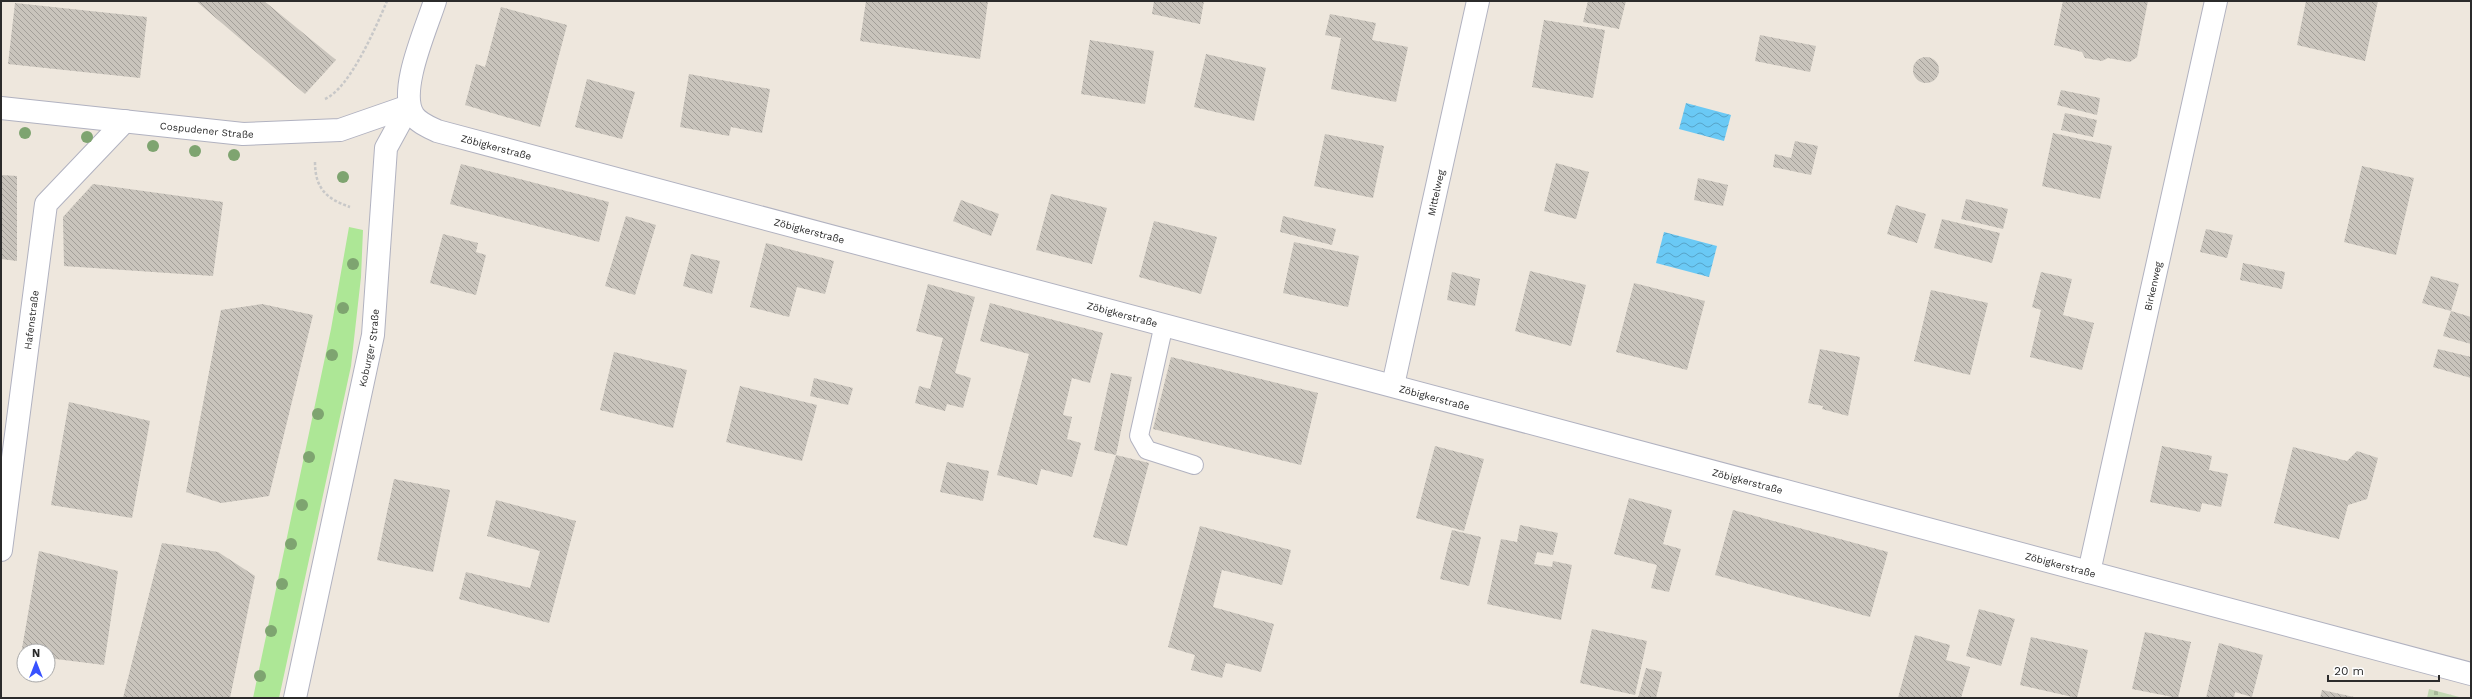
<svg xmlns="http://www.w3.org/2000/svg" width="2472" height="699" viewBox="0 0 2472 699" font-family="'Work Sans',sans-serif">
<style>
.grass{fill:#ade796}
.cemetery{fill:url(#cemetery-stones)}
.water{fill:url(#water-waves)}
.building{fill:url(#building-back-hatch)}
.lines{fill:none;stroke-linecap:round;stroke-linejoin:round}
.lane-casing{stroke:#b1b2c0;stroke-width:20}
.street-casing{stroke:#b1b2c0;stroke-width:24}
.secondary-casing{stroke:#b1b2c0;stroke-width:24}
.path{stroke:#c8c8c8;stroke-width:2.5;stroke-dasharray:3 2;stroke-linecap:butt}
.lane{stroke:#fff;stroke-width:18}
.street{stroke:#fff;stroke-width:22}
.secondary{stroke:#fff;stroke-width:22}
.tree{fill:#7ea470}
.labels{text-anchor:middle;stroke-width:3.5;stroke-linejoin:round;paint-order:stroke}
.street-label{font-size:10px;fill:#2b2b2b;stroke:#fff}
</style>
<defs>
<pattern id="cemetery-stones" width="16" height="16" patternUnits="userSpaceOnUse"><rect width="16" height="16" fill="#c3d9b3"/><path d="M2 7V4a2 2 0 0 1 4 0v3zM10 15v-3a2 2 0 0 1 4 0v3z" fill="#a8ba9a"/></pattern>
<pattern id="water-waves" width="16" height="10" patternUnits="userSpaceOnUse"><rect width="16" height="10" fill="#6ac9f5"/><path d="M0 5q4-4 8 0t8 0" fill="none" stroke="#57a3c7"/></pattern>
<pattern id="building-back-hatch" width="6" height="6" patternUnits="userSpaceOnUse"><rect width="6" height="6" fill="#c9c4bc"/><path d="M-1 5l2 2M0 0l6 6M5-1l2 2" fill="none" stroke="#a39f99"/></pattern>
</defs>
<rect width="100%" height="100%" fill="#eee7dd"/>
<polygon class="grass" points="349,227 363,230 361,277 351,366 279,698 253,698 331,329"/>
<polygon class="cemetery" points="2429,689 2463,698 2427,698"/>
<g class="water">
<polygon points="1686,103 1731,115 1724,141 1679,129"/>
<polygon points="1664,232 1717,246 1709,277 1656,263"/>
</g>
<g class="building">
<polygon points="196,1 264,1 336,60 305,94"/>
<polygon points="866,1 988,1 980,59 860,41"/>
<polygon points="1154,1 1204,1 1200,24 1152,14"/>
<polygon points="1588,1 1626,1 1619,29 1583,22"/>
<polygon points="2063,1 2148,1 2137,57 2130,62 2108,58 2102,61 2085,58 2082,52 2054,45"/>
<polygon points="2306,1 2378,1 2365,61 2297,45"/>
<polygon points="15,3 147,17 140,78 8,64"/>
<polygon points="501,7 567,25 540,127 465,105 476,64 485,67"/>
<polygon points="1330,14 1376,23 1372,40 1408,47 1396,102 1331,89 1341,38 1325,35"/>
<polygon points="1544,20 1605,30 1593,98 1532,87"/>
<polygon points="1760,35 1816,46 1810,72 1755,61"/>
<polygon points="1090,40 1154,51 1145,104 1081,94"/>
<polygon points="1206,54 1266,68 1254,121 1194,107"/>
<circle cx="1926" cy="70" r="13"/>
<polygon points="689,74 770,89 762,133 731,127 729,136 680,127"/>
<polygon points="587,79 635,92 622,139 575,127"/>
<polygon points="2061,90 2100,98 2097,115 2057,105"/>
<polygon points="2065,113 2097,120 2093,137 2061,130"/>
<polygon points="2053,133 2112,146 2100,199 2042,186"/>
<polygon points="1325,134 1384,146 1373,198 1314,186"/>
<polygon points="1795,141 1818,146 1811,175 1773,167 1775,154 1791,158"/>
<polygon points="1556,163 1589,172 1576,219 1544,211"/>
<polygon points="461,164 609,202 599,242 450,204"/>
<polygon points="2362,166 2414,178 2396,255 2344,242"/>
<polygon points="1,175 17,176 17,261 1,259"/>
<polygon points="1698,178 1728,185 1723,206 1694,200"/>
<polygon points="93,184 223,202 213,276 64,266 63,217"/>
<polygon points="1051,194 1107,208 1092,264 1036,250"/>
<polygon points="1966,199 2008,209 2003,229 1961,219"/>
<polygon points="961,200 999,214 991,236 953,221"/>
<polygon points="1896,205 1926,214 1917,243 1887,234"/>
<polygon points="626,216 656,225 635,295 605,286"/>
<polygon points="1283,216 1336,229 1332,245 1280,232"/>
<polygon points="1942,219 2000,233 1992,263 1934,248"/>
<polygon points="1154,221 1217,237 1201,294 1139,277"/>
<polygon points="2206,229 2233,235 2227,258 2200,252"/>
<polygon points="443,234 478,243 476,252 486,255 476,295 430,283"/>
<polygon points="1294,242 1359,256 1348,307 1283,293"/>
<polygon points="766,243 834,261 825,294 797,287 789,317 750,307"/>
<polygon points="691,254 720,261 712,294 683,286"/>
<polygon points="2243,263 2285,272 2282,289 2240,280"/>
<polygon points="1530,271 1586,285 1571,346 1515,331"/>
<polygon points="1452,272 1480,279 1475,306 1447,300"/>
<polygon points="2041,272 2072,279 2063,315 2094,323 2082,370 2030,357 2041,310 2032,307"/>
<polygon points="2431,276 2459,284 2451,311 2422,303"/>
<polygon points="1634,283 1705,301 1687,370 1616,352"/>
<polygon points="928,284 975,297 955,373 971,378 963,408 947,404 945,411 915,403 919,386 930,389 943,338 916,331"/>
<polygon points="1931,290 1988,303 1970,375 1914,361"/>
<polygon points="990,303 1103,333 1090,383 1072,378 1063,415 1072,417 1067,439 1081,443 1072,477 1041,469 1037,485 997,475 1029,354 980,341"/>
<polygon points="262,304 313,315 269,496 221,503 186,492 221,310"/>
<polygon points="2451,311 2471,317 2471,344 2443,336"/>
<polygon points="1820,349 1860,357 1848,416 1822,409 1823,406 1808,403"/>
<polygon points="2438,349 2471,357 2471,378 2433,367"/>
<polygon points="614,352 687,370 673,428 600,410"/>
<polygon points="1171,357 1318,393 1301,465 1153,429"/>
<polygon points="1111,373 1132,377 1116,455 1094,450"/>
<polygon points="814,378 853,388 848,405 810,396"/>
<polygon points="740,386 817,405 802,461 726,442"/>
<polygon points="69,402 150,421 132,518 51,505"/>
<polygon points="1435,446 1484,459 1464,531 1416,518"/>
<polygon points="2162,446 2212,456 2209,470 2228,474 2221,507 2202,503 2200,512 2150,502"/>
<polygon points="2293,447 2347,461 2357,451 2378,458 2367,499 2348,505 2339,539 2274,523"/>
<polygon points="1116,455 1149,463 1127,546 1093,537"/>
<polygon points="947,462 989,471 983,501 940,492"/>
<polygon points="394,479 450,490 433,572 377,560"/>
<polygon points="1629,498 1672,510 1663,544 1681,549 1669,592 1651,588 1657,565 1614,554"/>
<polygon points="496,500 576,521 549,623 459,599 466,572 530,588 540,551 487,536"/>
<polygon points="1733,510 1888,552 1870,617 1715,575"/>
<polygon points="1520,525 1558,533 1553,555 1537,552 1534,564 1552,567 1553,561 1572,565 1561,620 1487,604 1501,539 1517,542"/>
<polygon points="1200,526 1291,550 1282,585 1222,570 1213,607 1274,624 1261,672 1226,663 1222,678 1191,670 1195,655 1168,647"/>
<polygon points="1452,530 1481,537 1469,586 1440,579"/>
<polygon points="162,543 218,552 255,576 230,698 123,698"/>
<polygon points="39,551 118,571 104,665 48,658 48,651 24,651 24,654 21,654"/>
<polygon points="1979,609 2015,619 2001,666 1966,656"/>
<polygon points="1592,629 1647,641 1635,695 1580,683"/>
<polygon points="2145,632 2191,642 2178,698 2132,689"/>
<polygon points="1915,635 1950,645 1946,660 1970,667 1961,698 1898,698"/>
<polygon points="2031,637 2088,650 2077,698 2020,685"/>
<polygon points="2219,643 2263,655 2252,697 2235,692 2234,698 2206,698"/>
<polygon points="1646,668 1662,672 1656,698 1638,698"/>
<polygon points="2322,690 2354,697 2354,698 2320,698"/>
</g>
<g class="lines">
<defs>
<polyline id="lane" points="1164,324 1139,436 1147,450 1194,465"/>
<g id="street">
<path id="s1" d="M 1,108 L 243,134 L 340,130 L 409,106"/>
<path id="s2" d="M 1393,385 L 1478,1"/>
<path id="s3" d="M 1,550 L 46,204 L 125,121"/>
<path id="s4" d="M 2089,572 L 2216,1"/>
<path id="s5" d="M 295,698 L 373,335 L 386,148 L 409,106"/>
</g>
<g id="secondary">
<path id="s6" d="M 435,1 C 427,27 397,92 414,116 C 419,123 429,127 437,131 L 2471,674"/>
</g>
</defs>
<use href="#lane" class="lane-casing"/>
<use href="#street" class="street-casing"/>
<use href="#secondary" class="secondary-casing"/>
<g class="path">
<path d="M 325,99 C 350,88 376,27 387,1"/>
<path d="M 315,162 C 315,189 327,199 350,207"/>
</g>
<use href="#lane" class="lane"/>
<use href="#street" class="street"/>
<use href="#secondary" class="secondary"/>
</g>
<g class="tree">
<circle cx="25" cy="133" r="6"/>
<circle cx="87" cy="137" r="6"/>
<circle cx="153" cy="146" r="6"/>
<circle cx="195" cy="151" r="6"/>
<circle cx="234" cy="155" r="6"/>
<circle cx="343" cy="177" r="6"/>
<circle cx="353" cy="264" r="6"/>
<circle cx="343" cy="308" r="6"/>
<circle cx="332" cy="355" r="6"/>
<circle cx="318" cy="414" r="6"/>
<circle cx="309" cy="457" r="6"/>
<circle cx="302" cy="505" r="6"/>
<circle cx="291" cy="544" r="6"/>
<circle cx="282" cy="584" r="6"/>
<circle cx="271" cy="631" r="6"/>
<circle cx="260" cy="676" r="6"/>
</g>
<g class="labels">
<g class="street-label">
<text dy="4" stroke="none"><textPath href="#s1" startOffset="207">Cospudener Straße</textPath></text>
<text dy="4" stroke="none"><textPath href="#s6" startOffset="209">Zöbigkerstraße</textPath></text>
<text dy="4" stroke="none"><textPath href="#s2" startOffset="197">Mittelweg</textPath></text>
<text dy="4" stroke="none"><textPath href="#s6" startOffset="533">Zöbigkerstraße</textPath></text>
<text dy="4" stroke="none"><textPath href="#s4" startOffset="293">Birkenweg</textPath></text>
<text dy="4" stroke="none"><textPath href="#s6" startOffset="857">Zöbigkerstraße</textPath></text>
<text dy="4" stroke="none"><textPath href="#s3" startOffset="232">Hafenstraße</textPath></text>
<text dy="4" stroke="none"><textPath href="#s5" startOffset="358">Koburger Straße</textPath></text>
<text dy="4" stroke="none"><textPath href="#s6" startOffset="1180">Zöbigkerstraße</textPath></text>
<text dy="4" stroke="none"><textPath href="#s6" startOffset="1504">Zöbigkerstraße</textPath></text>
<text dy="4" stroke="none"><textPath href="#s6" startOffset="1828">Zöbigkerstraße</textPath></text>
</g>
</g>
<rect width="2472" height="699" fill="none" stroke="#2b2b2b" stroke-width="4"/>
<g transform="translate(36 663)"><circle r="19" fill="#ffffff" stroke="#aaaaaa"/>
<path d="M0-3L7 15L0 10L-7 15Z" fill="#3852ff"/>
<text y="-6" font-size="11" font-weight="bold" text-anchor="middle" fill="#2b2b2b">N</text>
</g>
<path d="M2328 675v6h111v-6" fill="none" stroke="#2b2b2b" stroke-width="2"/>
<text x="2334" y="675" font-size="12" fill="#2b2b2b" stroke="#ffffff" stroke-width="3" paint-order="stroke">20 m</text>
</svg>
